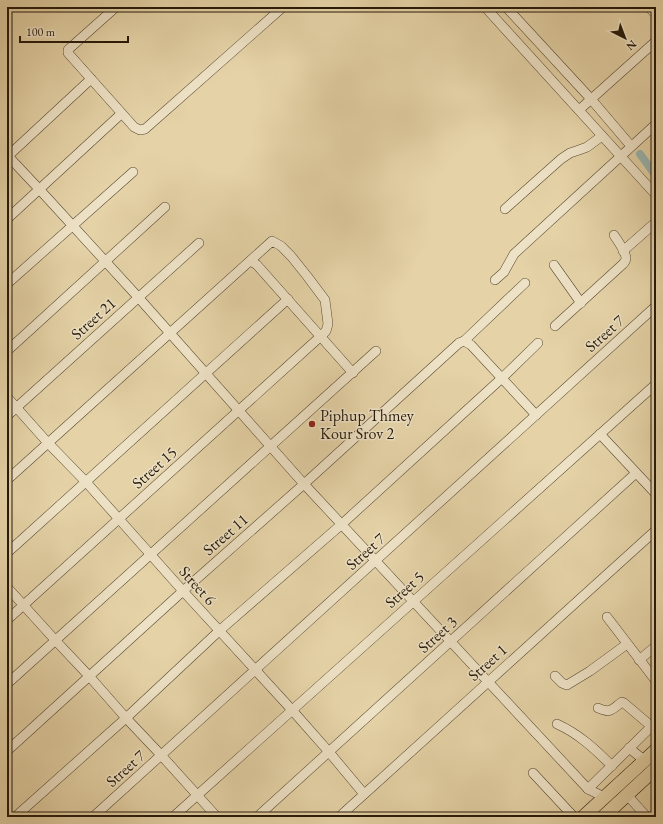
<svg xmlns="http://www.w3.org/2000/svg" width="663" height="824" viewBox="0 0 663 824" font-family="'EB Garamond',serif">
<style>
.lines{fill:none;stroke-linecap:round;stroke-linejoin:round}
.canal{stroke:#99b6b1;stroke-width:8}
.minor-casing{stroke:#564831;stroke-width:10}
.highway-casing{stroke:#26190a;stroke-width:14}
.minor{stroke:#eee2c6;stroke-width:9}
.highway{stroke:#e5d3a7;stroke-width:13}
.poi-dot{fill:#8f2418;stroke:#eee2c6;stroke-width:1.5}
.labels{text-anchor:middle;stroke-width:3;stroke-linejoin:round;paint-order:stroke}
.street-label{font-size:16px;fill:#26190a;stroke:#eee2c6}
.poi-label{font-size:16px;fill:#26190a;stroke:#eee2c6;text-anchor:start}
</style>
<rect width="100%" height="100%" fill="#e5d3a7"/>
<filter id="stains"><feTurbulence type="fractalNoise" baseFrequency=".005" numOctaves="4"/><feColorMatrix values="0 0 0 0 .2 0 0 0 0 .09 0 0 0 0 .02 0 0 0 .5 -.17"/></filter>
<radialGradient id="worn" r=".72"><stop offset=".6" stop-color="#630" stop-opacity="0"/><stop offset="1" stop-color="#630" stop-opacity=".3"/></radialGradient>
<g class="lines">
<polyline class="canal" points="640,154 656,176"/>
<defs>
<g id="minor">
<polyline points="116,7 70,48 68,50 68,53 134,127 140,130 145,129 283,7"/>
<polyline points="485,7 656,195"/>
<polyline points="506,7 591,99 631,146"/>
<polyline points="649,7 656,15"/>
<polyline points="579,110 656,41"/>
<polyline points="8,156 91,79"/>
<polyline points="7,157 8,156 40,190 138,297 304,484 588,789 604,797"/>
<polyline points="505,209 561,159 570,153 579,150 587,147 602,136"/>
<polyline points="7,219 121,114"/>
<polyline points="623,251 656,222"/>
<polyline points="251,261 257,265 353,373"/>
<polyline points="554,265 581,303"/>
<polyline points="495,280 504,272 514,254 656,124"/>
<polyline points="7,284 133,172"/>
<path d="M 555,326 L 623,264 C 625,262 626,261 626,258 C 626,252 617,240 614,235"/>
<polyline points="464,341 471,345 536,415"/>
<polyline points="7,351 165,207"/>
<polyline points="7,397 48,443 86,482 119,519 183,591 292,710 329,752 364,794"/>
<polyline points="7,416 199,243"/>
<polyline points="600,434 656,494"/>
<polyline points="7,480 272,241 281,246 291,256 307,276 325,300 328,324 326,331 321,336 7,620"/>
<polyline points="7,553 288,299"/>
<polyline points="7,587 56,641 89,676 126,718 161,755 217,817"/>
<polyline points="607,617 656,681"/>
<polyline points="639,660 656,646"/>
<polyline points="555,676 562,683 567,685 590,671 627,644"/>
<polyline points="7,684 376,351"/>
<path d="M 598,708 C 611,714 612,709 622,702 L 624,703 L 651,726"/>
<path d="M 557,724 C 579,734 595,749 612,766"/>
<polyline points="629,748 644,760"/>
<polyline points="7,751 183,591 304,484 459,343 464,341 525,283"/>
<polyline points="533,773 574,817"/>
<polyline points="588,789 656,722"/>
<polyline points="627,795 647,817"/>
<polyline points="15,817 126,718 219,631 342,524 502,378 538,343"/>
<polyline points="93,817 656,306"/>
<polyline points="173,817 656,384"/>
<polyline points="257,817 636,473"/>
<polyline points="339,817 656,530"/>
</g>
<g id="highway">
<polyline points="583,817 656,750"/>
<polyline points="603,817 656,768"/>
</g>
</defs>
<use href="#minor" class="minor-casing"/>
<use href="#highway" class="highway-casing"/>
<use href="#minor" class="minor"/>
<use href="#highway" class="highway"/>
</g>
<circle class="poi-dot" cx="312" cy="424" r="4"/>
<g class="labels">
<g class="street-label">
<text transform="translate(93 318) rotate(-42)" y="6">Street 21</text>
<text transform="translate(604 333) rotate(-42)" y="6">Street 7</text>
<text transform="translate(154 467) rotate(-42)" y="6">Street 15</text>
<text transform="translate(225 534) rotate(-41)" y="6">Street 11</text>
<text transform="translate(365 551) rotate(-42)" y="6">Street 7</text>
<text transform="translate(198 585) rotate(48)" y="6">Street 6</text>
<text transform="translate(404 589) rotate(-42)" y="6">Street 5</text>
<text transform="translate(437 634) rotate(-42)" y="6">Street 3</text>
<text transform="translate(487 662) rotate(-42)" y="6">Street 1</text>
<text transform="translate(125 768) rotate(-42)" y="6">Street 7</text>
</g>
<g class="poi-label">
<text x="320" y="421">Piphup Thmey<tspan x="320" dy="18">Kour Srov 2</tspan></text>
</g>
</g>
<rect width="663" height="824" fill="none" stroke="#e5d3a7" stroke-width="24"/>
<rect x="8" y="8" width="647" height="808" fill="none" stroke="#26190a" stroke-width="2"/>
<rect x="12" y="12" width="639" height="800" fill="none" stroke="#26190a"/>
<g transform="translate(625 38) rotate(138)" stroke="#eee2c6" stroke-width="3" paint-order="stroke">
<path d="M0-3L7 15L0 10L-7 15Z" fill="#26190a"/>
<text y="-6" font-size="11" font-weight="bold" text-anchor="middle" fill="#26190a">N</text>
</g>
<path d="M20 36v6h108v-6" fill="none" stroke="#26190a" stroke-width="2"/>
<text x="26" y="36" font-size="12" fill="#26190a" stroke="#eee2c6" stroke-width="3" paint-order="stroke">100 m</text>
<rect width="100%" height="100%" filter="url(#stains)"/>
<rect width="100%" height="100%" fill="url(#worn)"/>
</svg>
